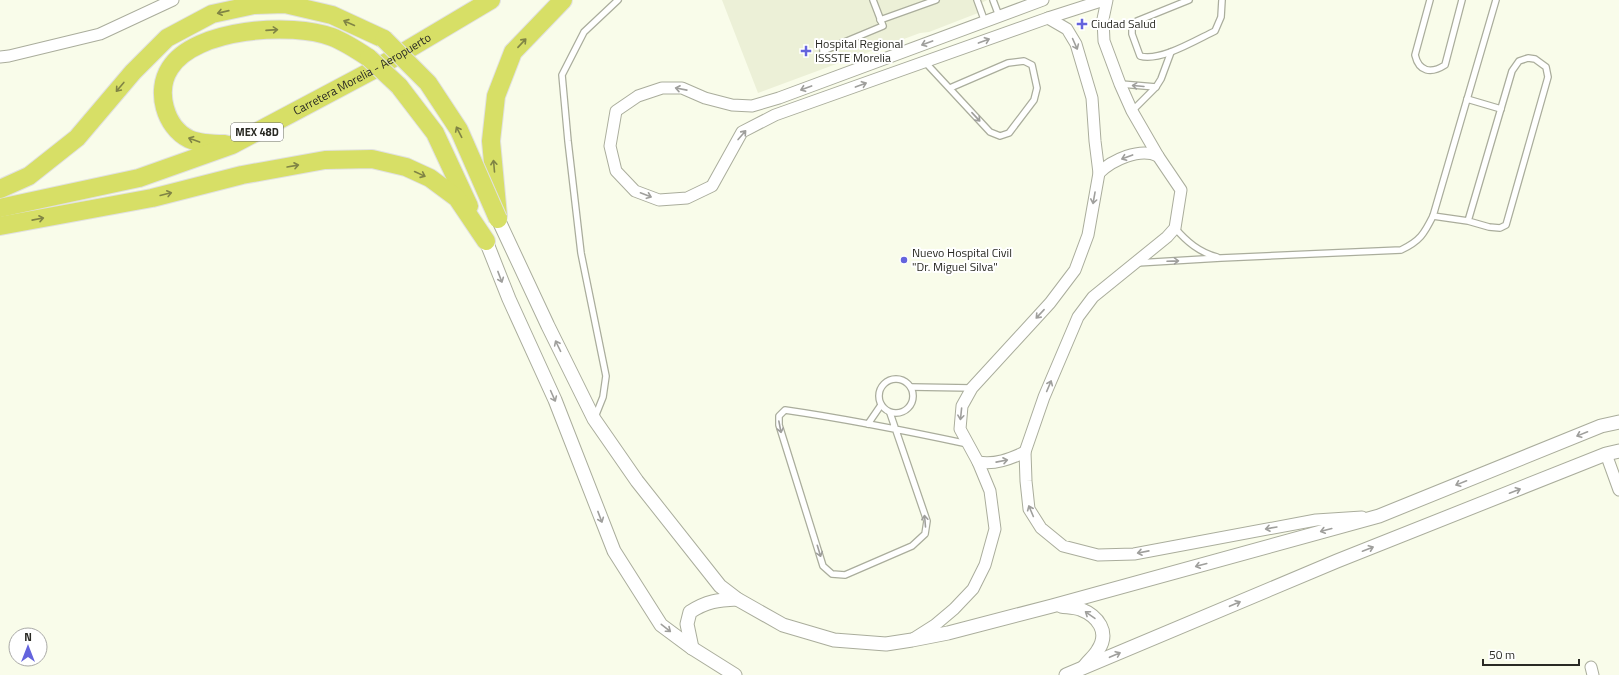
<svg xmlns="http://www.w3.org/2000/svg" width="1619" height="675" viewBox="0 0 1619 675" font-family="'Titillium Web',sans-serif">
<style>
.built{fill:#ecf0d7}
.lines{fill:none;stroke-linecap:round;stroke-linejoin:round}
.service-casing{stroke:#aaad9c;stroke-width:8}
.minor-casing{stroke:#aaad9c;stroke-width:13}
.tertiary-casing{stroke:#aaad9c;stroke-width:15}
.trunk-casing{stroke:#e1e1e0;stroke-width:20}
.service{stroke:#fff;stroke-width:5.5}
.minor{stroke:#fff;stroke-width:11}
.tertiary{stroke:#fff;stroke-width:13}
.trunk{stroke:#d7df66;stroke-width:18}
.trunk-bridge-casing{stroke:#e1e1e0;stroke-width:20;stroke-linecap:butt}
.trunk-bridge{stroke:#d7df66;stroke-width:18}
.oneway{stroke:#808445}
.oneway2{stroke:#9f9f9c}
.poi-dot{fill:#6464dd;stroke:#fff;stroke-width:1.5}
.labels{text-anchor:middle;stroke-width:4;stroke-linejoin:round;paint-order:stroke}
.shield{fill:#fff;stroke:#6a6a66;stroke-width:1}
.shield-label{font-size:11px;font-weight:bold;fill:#2a2a24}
.poi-label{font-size:12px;fill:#2a2a24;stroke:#fff;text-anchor:start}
.street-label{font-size:12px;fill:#2a2a24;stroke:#fff}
</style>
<rect width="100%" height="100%" fill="#f9fcea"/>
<polygon class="built" points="722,0 987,0 976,6 978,13 929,32 920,33 758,93"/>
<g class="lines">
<defs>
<g id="service">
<polyline points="977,0 985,22"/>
<polyline points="993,0 999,16"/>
<path d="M 1189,0 L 1137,21 L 1132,26 L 1132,34 L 1140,56 C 1160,62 1196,40 1215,31 L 1221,17 L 1222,0"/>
<path d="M 1430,0 L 1415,55 C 1419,72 1431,74 1445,65 L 1462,0"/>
<polyline points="880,20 936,0"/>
<polyline points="823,51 883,26 873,0"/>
<polyline points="925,62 990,132 1000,136 1009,133 1034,100 1037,88 1032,65 1024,61 1008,63 950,88"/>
<polyline points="1121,84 1156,87"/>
<polyline points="1467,99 1501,109"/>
<polyline points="1132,111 1156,87 1161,79 1171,52"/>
<polyline points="1433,216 1468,221 1489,227 1500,228 1506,225 1548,77 1546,67 1535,59 1528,58 1519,61 1512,71 1468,221"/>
<path d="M 1175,228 C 1187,242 1199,252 1217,257"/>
<path d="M 1137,263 L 1221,258 L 1401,250 C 1420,241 1424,234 1433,216 L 1496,0"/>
<circle cx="896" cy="396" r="17"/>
<polyline points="911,387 972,388"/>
<path d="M 890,413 L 927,521 L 925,534 L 912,546 L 845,575 L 832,574 L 823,566 L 779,425 L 779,416 L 785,410 C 847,419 907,431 968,444"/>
<polyline points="595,417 603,397 606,376 581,253 568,141 562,75 584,32 618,0"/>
<polyline points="868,424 881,405"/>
</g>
<g id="minor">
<polyline points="1043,0 779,98 752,106 732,105 705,98 682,88 662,88 638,96 616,111 610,146 616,171 635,191 659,200 687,198 712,186 742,132 775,115 1048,18 1104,0"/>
<polyline points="1107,0 1103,19 1104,41 1120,84 1132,111 1158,156 1181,190 1175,228 1167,237 1093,297 1078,317 1044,397 1025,452 1026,481 1029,509 1041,528 1063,546 1098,555 1134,554 1316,520 1362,517"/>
<polyline points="0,57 9,56 100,34 173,0"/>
<path d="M 1099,173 C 1112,160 1140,147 1158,156"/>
<polyline points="1606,454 1619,490"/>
<path d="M 978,462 C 995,465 1010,459 1025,452"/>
<polyline points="913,639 935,625 954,609 973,589 985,565 995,529 990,491 978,462 960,429 962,406 972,388 1050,303 1075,270 1088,235 1099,173 1095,141 1092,98 1076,44 1067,29 1048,18"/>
<polyline points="1591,667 1593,675"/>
</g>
<g id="tertiary">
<polyline points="498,219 548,326 594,419 637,481 720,586 737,599 783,625 834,640 886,644 912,640 948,633 1052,606 1379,516 1601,426 1619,422"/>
<polyline points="486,241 509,299 555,400 614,551 661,625 692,648 735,675"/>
<path d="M 1061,606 C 1067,607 1074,607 1080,609 C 1098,616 1110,632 1098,650 C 1095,656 1088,661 1084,667"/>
<path d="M 692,648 L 687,624 L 690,612 C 707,601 718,600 737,599"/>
<polyline points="1066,675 1337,561 1606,454 1619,451"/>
</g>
<g id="trunk">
<polyline points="399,86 435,133 469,206"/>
<path d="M 225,144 C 214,144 200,144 189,139 C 165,127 155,91 170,68 C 195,28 292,22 332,37 C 345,42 357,50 369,58"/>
<polyline points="0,189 29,176 77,138 133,72 167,38 212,14 254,5 285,4 332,15 384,39"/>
<path id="s1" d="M 0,208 L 139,178 L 232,145 L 375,69 L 491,0"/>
<polyline points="498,216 491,141 496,96 513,52 563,0"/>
<polyline points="0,226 152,198 242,175 325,160 372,159 406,167 430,178 457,198 486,241"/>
</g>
</defs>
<use href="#service" class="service-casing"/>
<use href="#minor" class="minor-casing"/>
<use href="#tertiary" class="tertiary-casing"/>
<use href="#trunk" class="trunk-casing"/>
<use href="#service" class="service"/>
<use href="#minor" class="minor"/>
<use href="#tertiary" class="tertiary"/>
<use href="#trunk" class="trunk"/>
<defs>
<g id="trunk-bridge">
<polyline points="384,39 428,83 459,130 498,219"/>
<polyline points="369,58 399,86"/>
</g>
</defs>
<use href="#trunk-bridge" class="trunk-bridge-casing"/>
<use href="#trunk-bridge" class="trunk-bridge"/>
</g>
<defs><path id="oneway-shaft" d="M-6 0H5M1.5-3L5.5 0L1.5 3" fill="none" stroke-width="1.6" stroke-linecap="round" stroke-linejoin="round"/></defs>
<g class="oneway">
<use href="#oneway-shaft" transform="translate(223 12) rotate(167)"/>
<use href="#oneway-shaft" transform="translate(349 23) rotate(-156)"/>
<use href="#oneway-shaft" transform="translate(272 30) rotate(-4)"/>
<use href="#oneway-shaft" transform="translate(522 43) rotate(-47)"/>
<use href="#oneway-shaft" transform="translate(120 87) rotate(130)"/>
<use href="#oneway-shaft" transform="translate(459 132) rotate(-117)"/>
<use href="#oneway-shaft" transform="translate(194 140) rotate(-160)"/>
<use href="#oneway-shaft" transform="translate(293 166) rotate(-10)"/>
<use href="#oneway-shaft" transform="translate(494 166) rotate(-95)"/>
<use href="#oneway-shaft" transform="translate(420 174) rotate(25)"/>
<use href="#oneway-shaft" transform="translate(166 194) rotate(-14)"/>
<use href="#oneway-shaft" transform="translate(38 219) rotate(-11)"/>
</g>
<g class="oneway2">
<use href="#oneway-shaft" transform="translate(984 41) rotate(-20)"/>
<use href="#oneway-shaft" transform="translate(927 43) rotate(160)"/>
<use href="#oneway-shaft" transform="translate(1075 44) rotate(66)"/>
<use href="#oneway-shaft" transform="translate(861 85) rotate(-20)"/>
<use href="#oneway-shaft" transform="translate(1138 86) rotate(-175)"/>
<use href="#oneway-shaft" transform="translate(806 88) rotate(160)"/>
<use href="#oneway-shaft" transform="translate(681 89) rotate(-169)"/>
<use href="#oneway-shaft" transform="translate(976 117) rotate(47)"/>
<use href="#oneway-shaft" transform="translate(742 135) rotate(-49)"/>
<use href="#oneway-shaft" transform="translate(1127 157) rotate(160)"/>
<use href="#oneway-shaft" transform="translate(646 195) rotate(21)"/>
<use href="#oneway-shaft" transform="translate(1094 198) rotate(100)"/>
<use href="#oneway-shaft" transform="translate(1173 261) rotate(-2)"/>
<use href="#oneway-shaft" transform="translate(500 277) rotate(69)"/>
<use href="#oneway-shaft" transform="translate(1040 314) rotate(133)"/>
<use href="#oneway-shaft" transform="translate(558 346) rotate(-116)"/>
<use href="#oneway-shaft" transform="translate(1049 386) rotate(-67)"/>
<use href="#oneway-shaft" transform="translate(553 396) rotate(66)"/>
<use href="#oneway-shaft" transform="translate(961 414) rotate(96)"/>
<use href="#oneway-shaft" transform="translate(780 427) rotate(79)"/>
<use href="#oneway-shaft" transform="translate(1582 434) rotate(158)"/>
<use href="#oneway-shaft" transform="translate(1002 461) rotate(-11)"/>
<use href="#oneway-shaft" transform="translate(1461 483) rotate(158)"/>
<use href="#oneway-shaft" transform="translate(1515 491) rotate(-21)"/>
<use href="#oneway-shaft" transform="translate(1031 511) rotate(-113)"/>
<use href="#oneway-shaft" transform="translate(600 517) rotate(69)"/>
<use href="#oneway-shaft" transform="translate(925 521) rotate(-95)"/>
<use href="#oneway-shaft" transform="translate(1271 528) rotate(170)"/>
<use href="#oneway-shaft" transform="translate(1326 530) rotate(165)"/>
<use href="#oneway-shaft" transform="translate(1368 549) rotate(-21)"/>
<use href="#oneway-shaft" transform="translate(819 551) rotate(73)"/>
<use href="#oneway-shaft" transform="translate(1143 552) rotate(169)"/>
<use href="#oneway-shaft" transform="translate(1201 565) rotate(165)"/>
<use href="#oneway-shaft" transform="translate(1235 604) rotate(-23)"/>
<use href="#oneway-shaft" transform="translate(1090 615) rotate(-145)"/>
<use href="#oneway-shaft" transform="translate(666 628) rotate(38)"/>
<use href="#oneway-shaft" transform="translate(1115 655) rotate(-23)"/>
</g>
<g class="poi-dot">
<path d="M1080 18h4v4h4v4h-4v4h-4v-4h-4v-4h4z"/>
<path d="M804 45h4v4h4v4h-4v4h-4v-4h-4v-4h4z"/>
<circle cx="904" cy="260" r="4"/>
</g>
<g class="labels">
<rect class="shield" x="231" y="123" width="52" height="18" rx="3"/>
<g class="shield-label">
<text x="257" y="136">MEX 48D</text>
</g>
<g class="poi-label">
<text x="1091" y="28">Ciudad Salud</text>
<text x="815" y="48">Hospital Regional<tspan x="815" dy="14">ISSSTE Morelia</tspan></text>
<text x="912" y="257">Nuevo Hospital Civil<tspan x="912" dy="14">"Dr. Miguel Silva"</tspan></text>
</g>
<g class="street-label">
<text dy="4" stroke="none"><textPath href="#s1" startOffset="389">Carretera Morelia - Aeropuerto</textPath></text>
</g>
</g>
<g transform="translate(28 647)"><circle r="19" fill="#ffffff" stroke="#aaaaa7"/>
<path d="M0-3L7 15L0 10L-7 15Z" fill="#6464dd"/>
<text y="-6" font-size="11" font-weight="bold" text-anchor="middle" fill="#2a2a24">N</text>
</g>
<path d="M1483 659v6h96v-6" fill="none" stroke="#2a2a24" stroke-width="2"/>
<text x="1489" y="659" font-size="12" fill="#2a2a24" stroke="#ffffff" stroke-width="3" paint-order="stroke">50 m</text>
</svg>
